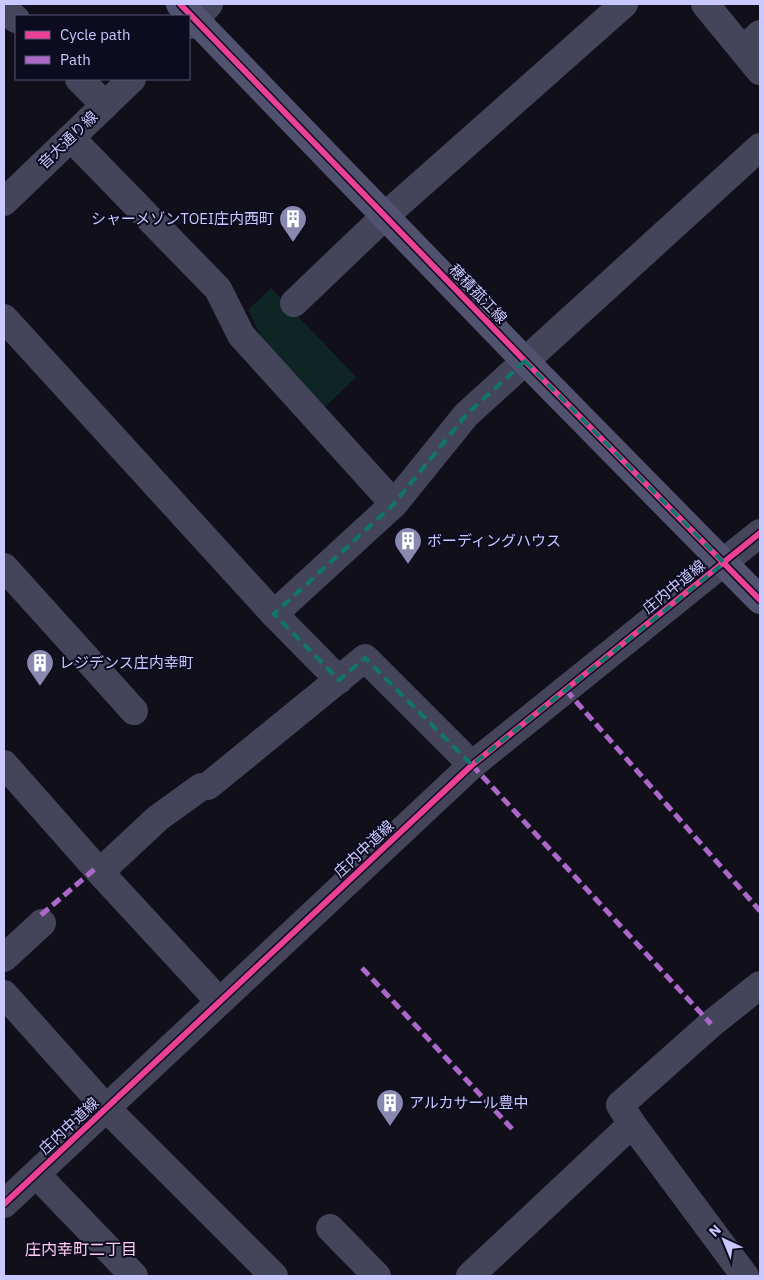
<svg xmlns="http://www.w3.org/2000/svg" width="764" height="1280" viewBox="0 0 764 1280" font-family="'IBM Plex Sans','Noto Sans JP',sans-serif">
<style>
.green{fill:#0e2524}
.lines{fill:none;stroke-linecap:round;stroke-linejoin:round}
.street{stroke:#44455b;stroke-width:28}
.secondary{stroke:#51526f;stroke-width:28}
.quiet{stroke:#ac68c9;stroke-width:5;stroke-dasharray:10 5;stroke-linecap:butt}
.cycleway-casing{stroke:#0d0b1f;stroke-width:9}
.cycleway{stroke:#ea4096;stroke-width:6}
.marked{fill:none;stroke:#0f766e;stroke-width:4;stroke-dasharray:10 6;stroke-linejoin:round}
.labels{text-anchor:middle;stroke-width:4;stroke-linejoin:round;paint-order:stroke}
.street-label{font-size:15px;fill:#cac9ff;stroke:#0d0b1f}
.poi-label{font-size:15px;fill:#cac9ff;stroke:#0d0b1f;text-anchor:start}
.neighbourhood-label{font-size:16px;fill:#ffcbf1;stroke:#0d0b1f}
</style>
<rect width="100%" height="100%" fill="#100f1a"/>
<polygon class="green" points="271,288 356,377 322,410 271,357 248,310"/>
<g class="lines">
<g class="street">
<polyline points="705,4 760,71"/>
<polyline points="4,9 16,19"/>
<polyline points="189,25 209,4"/>
<polyline points="743,50 760,34"/>
<polyline points="79,79 105,105"/>
<polyline points="71,138 218,289 241,335 394,504"/>
<polyline points="4,202 132,79"/>
<polyline points="294,303 385,216 624,4"/>
<polyline points="4,318 274,614 339,680"/>
<polyline points="4,567 134,711"/>
<polyline points="274,614 394,504 466,415 760,147"/>
<polyline points="4,764 96,868 219,1001"/>
<polyline points="100,872 158,818 201,787 208,786 365,658 472,765"/>
<polyline points="4,958 42,923"/>
<polyline points="4,994 106,1108 274,1276"/>
<polyline points="36,1174 134,1276"/>
<polyline points="4,1204 472,765 760,533"/>
<polyline points="330,1228 377,1276"/>
<polyline points="470,1276 632,1124"/>
<polyline points="745,1276 632,1124 620,1105 711,1024 760,985"/>
</g>
<polyline class="secondary" points="180,4 525,361 760,600"/>
<g class="quiet">
<polyline points="566,690 760,911"/>
<polyline points="472,765 711,1024"/>
<polyline points="41,915 96,868"/>
<polyline points="362,968 515,1132"/>
</g>
<defs>
<g id="cycleway">
<polyline points="180,4 525,361 760,600"/>
<polyline points="4,1204 472,765 760,533"/>
</g>
</defs>
<use href="#cycleway" class="cycleway-casing"/>
<use href="#cycleway" class="cycleway"/>
</g>
<path class="marked" d="M 525,361 L 724,563 L 472,765 L 365,658 L 339,680 L 274,614 L 394,504 L 466,415 Z"/>
<defs>
<symbol id="building-pin" viewBox="-11 -11 22 30"><path d="M0 17L-7.5 6A9.5 9.5 0 1 1 7.5 6Z" fill="#8988af" stroke="#0d0b1f"/><path d="M-4-6H4V6H1V3H-1V6H-4ZM-2.5-4.3h1.7v1.8h-1.7ZM.8-4.3h1.7v1.8H.8ZM-2.5-1h1.7V.8h-1.7ZM.8-1h1.7V.8H.8Z" fill="#fff"/></symbol>
</defs>
<g fill-rule="evenodd">
<use href="#building-pin" x="277" y="203" width="32" height="43"/>
<use href="#building-pin" x="392" y="525" width="32" height="43"/>
<use href="#building-pin" x="24" y="647" width="32" height="43"/>
<use href="#building-pin" x="374" y="1087" width="32" height="43"/>
</g>
<g class="labels">
<g class="street-label">
<text transform="translate(68 140) rotate(-44)" y="5">音大通り線</text>
<text transform="translate(478 294) rotate(46)" y="5">穂積菰江線</text>
<text transform="translate(674 587) rotate(-39)" y="5">庄内中道線</text>
<text transform="translate(364 849) rotate(-43)" y="5">庄内中道線</text>
<text transform="translate(69 1126) rotate(-43)" y="5">庄内中道線</text>
</g>
<g class="poi-label">
<text x="274" y="224" text-anchor="end">シャーメゾンTOEI庄内西町</text>
<text x="427" y="546">ボーディングハウス</text>
<text x="59" y="668">レジデンス庄内幸町</text>
<text x="409" y="1108">アルカサール豊中</text>
</g>
<g class="neighbourhood-label">
<text x="81" y="1255">庄内幸町二丁目</text>
</g>
</g>
<rect width="764" height="1280" fill="none" stroke="#cac9ff" stroke-width="10"/>
<rect x="15" y="15" width="175" height="65" fill="#0d0b1f" stroke="#595779"/>
<rect x="25" y="31" width="25" height="8" fill="#ea4096" stroke="#595779"/>
<text x="60" y="40" font-size="15" fill="#cac9ff">Cycle path</text>
<rect x="25" y="56" width="25" height="8" fill="#ac68c9" stroke="#595779"/>
<text x="60" y="65" font-size="15" fill="#cac9ff">Path</text>
<g transform="translate(724 1240) rotate(316)" stroke="#0d0b1f" stroke-width="4" paint-order="stroke">
<path d="M0-4L9 19L0 12L-9 19Z" fill="#cac9ff"/>
<text y="-8" font-size="14" font-weight="bold" text-anchor="middle" fill="#cac9ff">N</text>
</g>
</svg>
